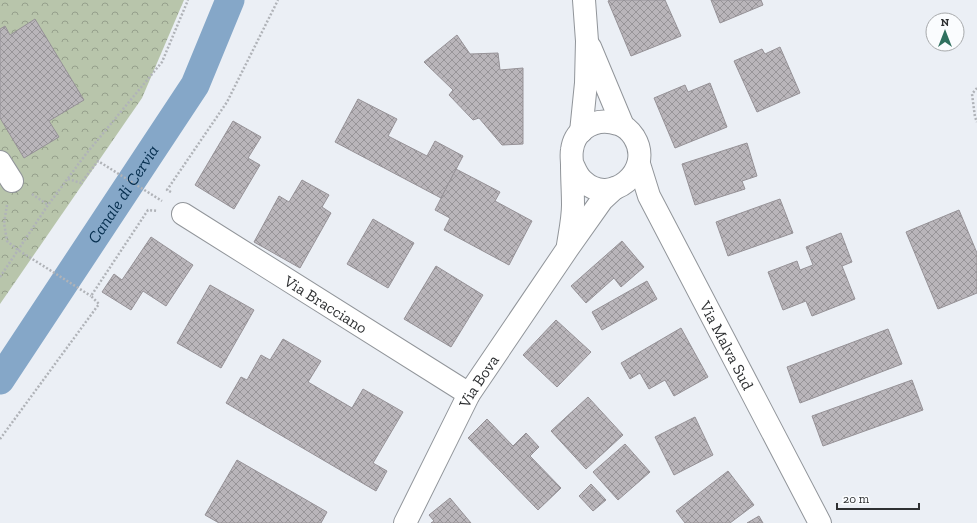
<svg xmlns="http://www.w3.org/2000/svg" width="977" height="523" viewBox="0 0 977 523" font-family="'Zilla Slab',serif">
<style>
.forest{fill:url(#forest-crowns)}
.lines{fill:none;stroke-linecap:round;stroke-linejoin:round}
.canal{stroke:#85a7c8;stroke-width:29}
.building{fill:url(#building-cross-hatch);stroke:#969297}
.minor-casing{stroke:#91959a;stroke-width:24}
.path{stroke:#b0b3b8;stroke-width:2.5;stroke-dasharray:2 2;stroke-linecap:butt}
.minor{stroke:#fff;stroke-width:22}
.labels{text-anchor:middle;stroke-width:3;stroke-linejoin:round;paint-order:stroke}
.street-label{font-size:16px;fill:#2e3032;stroke:#fafcfe}
.water-label{font-size:17px;font-style:italic;fill:#042d4d;stroke:#fafcfe}
</style>
<defs>
<pattern id="forest-crowns" width="20" height="18" patternUnits="userSpaceOnUse"><rect width="20" height="18" fill="#b8c5ab"/><path d="M2 6a3 3 0 1 1 6 0M12 15a3 3 0 1 1 6 0" fill="none" stroke="#96a08c"/></pattern>
<pattern id="building-cross-hatch" width="8" height="8" patternUnits="userSpaceOnUse"><rect width="8" height="8" fill="#b9b5ba"/><path d="M0 0l8 8M0 8l8-8" fill="none" stroke="#979498"/></pattern>
</defs>
<rect width="100%" height="100%" fill="#ebeff5"/>
<polygon class="forest" points="0,0 184,0 142,98 0,304"/>
<g class="lines">
<path class="canal" id="s1" d="M 0,380 L 195,85 L 230,0"/>
</g>
<g class="building">
<polygon points="610,0 665,0 681,36 631,56 608,1"/>
<polygon points="711,0 761,0 763,5 720,23"/>
<polygon points="35,19 84,100 49,121 59,137 24,158 0,118 0,29 5,26 10,35"/>
<polygon points="457,35 470,54 498,53 500,70 523,68 523,144 502,145 479,118 473,120 449,95 453,90 424,62"/>
<polygon points="780,47 800,93 757,112 734,61 762,49 765,54"/>
<polygon points="710,83 727,127 675,148 654,98 685,85 688,92"/>
<polygon points="358,99 397,119 388,136 427,156 435,141 463,156 441,198 335,142"/>
<polygon points="233,121 261,137 248,158 260,165 234,209 195,185"/>
<polygon points="747,143 757,176 742,181 745,189 695,205 682,164"/>
<polygon points="456,169 500,192 495,201 532,221 509,265 444,230 450,218 435,210"/>
<polygon points="302,180 329,195 322,207 331,213 300,268 254,242 279,196 289,202"/>
<polygon points="780,199 793,233 728,256 716,222"/>
<polygon points="959,210 977,253 977,293 938,309 906,232"/>
<polygon points="373,219 414,243 388,288 347,264"/>
<polygon points="841,233 852,262 842,266 855,299 812,316 806,301 783,310 768,272 797,261 800,270 813,265 806,247"/>
<polygon points="151,237 193,265 166,306 143,291 131,310 102,292 114,274 122,280"/>
<polygon points="622,241 644,267 621,287 614,278 586,303 571,286"/>
<polygon points="436,266 483,295 451,347 404,319"/>
<polygon points="647,281 657,299 602,330 592,312"/>
<polygon points="210,285 254,310 221,368 177,343"/>
<polygon points="556,320 591,352 557,387 523,355"/>
<polygon points="681,328 708,377 674,396 665,380 649,389 640,373 630,379 621,363"/>
<polygon points="888,329 902,364 800,403 787,367"/>
<polygon points="283,339 321,361 308,382 352,408 363,389 403,412 373,463 387,471 376,491 226,403 241,377 247,380 261,355 270,360"/>
<polygon points="912,380 923,410 823,446 812,416"/>
<polygon points="588,397 623,435 586,469 551,431"/>
<polygon points="695,417 713,455 674,475 655,437"/>
<polygon points="487,419 513,446 526,433 539,447 530,456 561,488 538,510 468,438"/>
<polygon points="625,444 650,472 618,500 593,472"/>
<polygon points="237,460 327,512 321,523 219,523 205,515"/>
<polygon points="728,471 754,505 730,523 685,523 676,511"/>
<polygon points="591,484 606,500 593,511 579,496"/>
<polygon points="450,498 471,523 431,523 434,521 429,515"/>
<polygon points="759,516 763,523 747,523"/>
</g>
<g class="lines">
<defs>
<g id="minor">
<polyline points="590,47 623,126"/>
<polyline points="581,132 586,83 587,41 584,0"/>
<polyline points="0,162 12,181"/>
<path id="s2" d="M 639,164 L 649,196 L 820,523"/>
<path id="s3" d="M 183,214 L 469,394"/>
<path d="M 568,245 C 570,232 573,218 573,205 C 573,192 572,179 572,165 C 572,160 571,155 572,150 C 573,142 577,134 584,129 C 594,121 606,120 618,124 C 625,126 630,131 634,137 C 655,171 610,207 583,181 C 577,176 575,169 572,163"/>
<path id="s4" d="M 405,523 L 469,394 L 568,248 L 602,200 L 615,188"/>
</g>
</defs>
<use href="#minor" class="minor-casing"/>
<g class="path">
<polyline points="977,88 972,94 975,117 977,122"/>
<polyline points="68,179 81,183 98,161 162,201"/>
<polyline points="171,192 167,190 227,102 278,0"/>
<polyline points="32,194 48,205"/>
<polyline points="7,205 4,223 7,241 18,250 91,296"/>
<polyline points="0,277 48,205 86,154 162,62 188,0"/>
<polyline points="0,439 99,304 91,296 148,210 158,211"/>
</g>
<use href="#minor" class="minor"/>
</g>
<g class="labels">
<g class="street-label">
<text dy="6" stroke="none"><textPath href="#s3" startOffset="169">Via Bracciano</textPath></text>
<text dy="6" stroke="none"><textPath href="#s2" startOffset="202">Via Malva Sud</textPath></text>
<text dy="6" stroke="none"><textPath href="#s4" startOffset="160">Via Bova</textPath></text>
</g>
<g class="water-label">
<text dy="6" stroke="none"><textPath href="#s1" startOffset="223">Canale di Cervia</textPath></text>
</g>
</g>
<g transform="translate(945 32)"><circle r="19" fill="#fafcfe" stroke="#a8aaac"/>
<path d="M0-3L7 15L0 10L-7 15Z" fill="#2f705f"/>
<text y="-6" font-size="11" font-weight="bold" text-anchor="middle" fill="#2e3032">N</text>
</g>
<path d="M837 503v6h82v-6" fill="none" stroke="#2e3032" stroke-width="2"/>
<text x="843" y="503" font-size="12" fill="#2e3032" stroke="#fafcfe" stroke-width="3" paint-order="stroke">20 m</text>
</svg>
